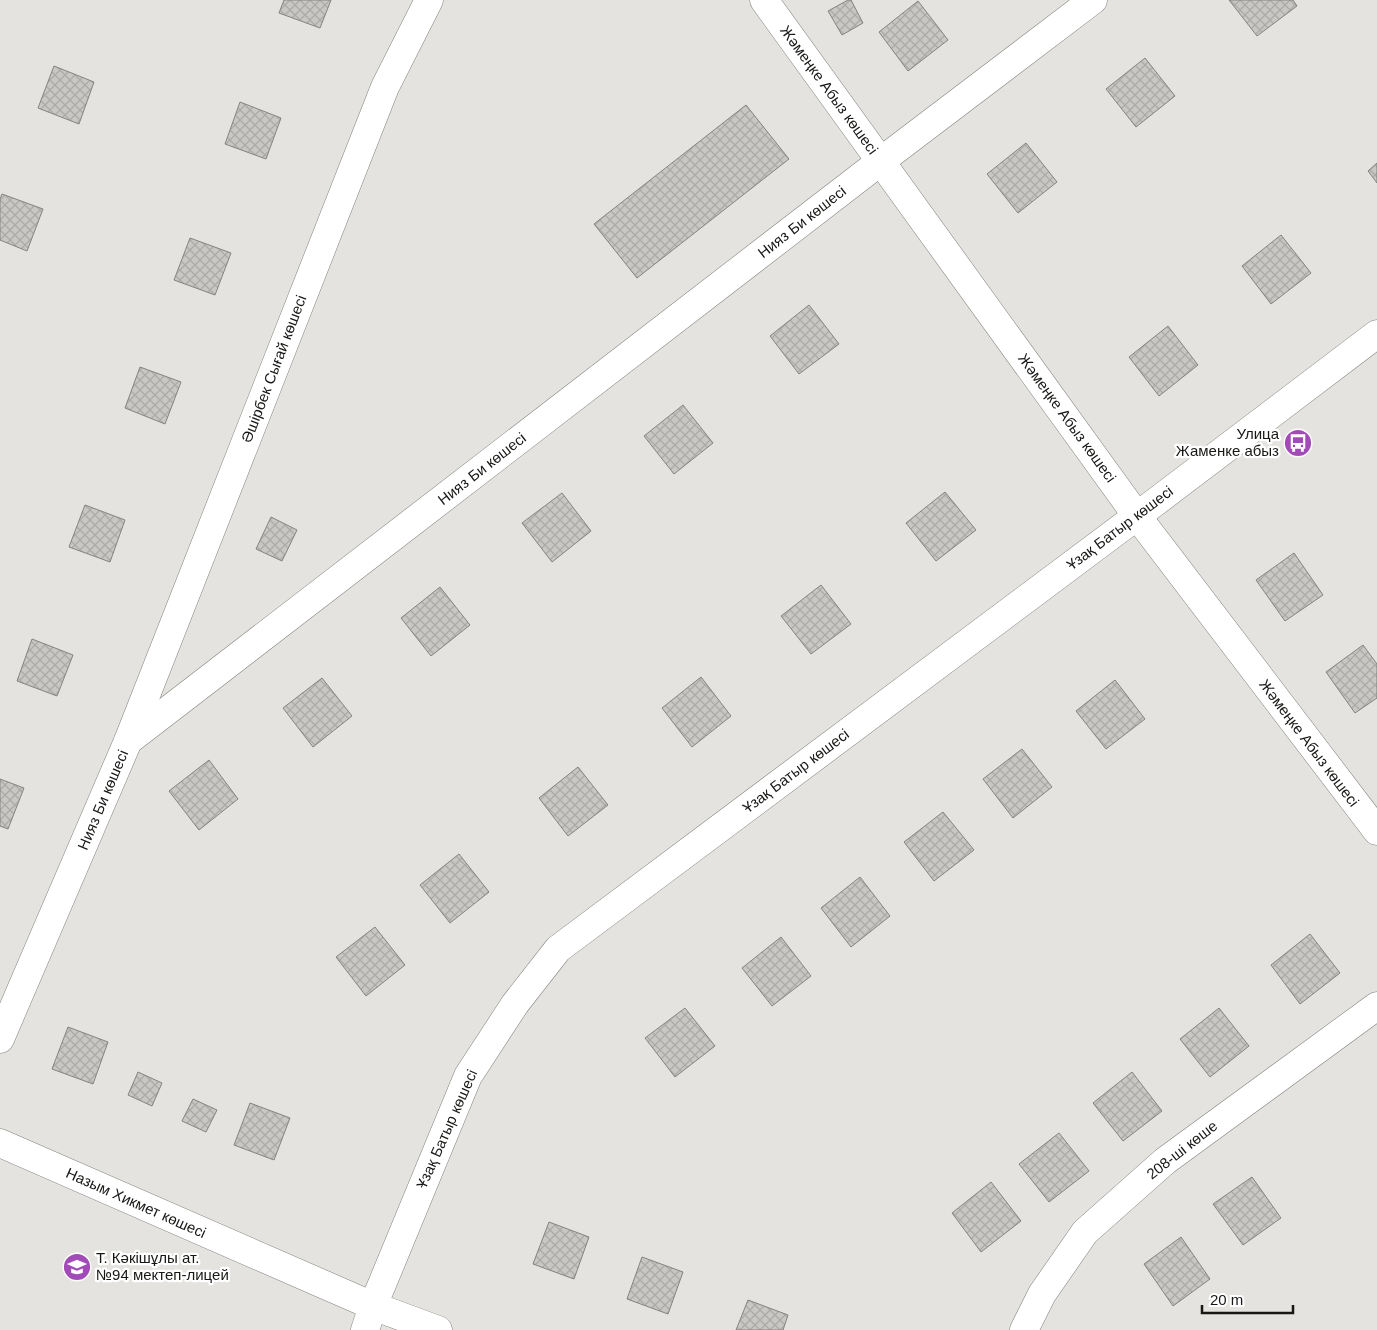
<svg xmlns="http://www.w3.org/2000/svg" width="1377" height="1330" viewBox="0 0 1377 1330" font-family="Arial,sans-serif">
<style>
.building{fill:url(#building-cross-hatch);stroke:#84837f}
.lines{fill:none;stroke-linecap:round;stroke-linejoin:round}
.minor-casing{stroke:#83827e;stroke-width:29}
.tertiary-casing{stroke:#83827e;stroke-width:29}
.minor{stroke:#fff;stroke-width:28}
.tertiary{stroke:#fff;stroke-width:28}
.labels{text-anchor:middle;stroke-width:4.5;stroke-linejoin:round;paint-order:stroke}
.street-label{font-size:15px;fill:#171715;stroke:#fff}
.poi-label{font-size:15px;fill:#171715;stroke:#fff;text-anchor:end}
</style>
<defs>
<pattern id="building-cross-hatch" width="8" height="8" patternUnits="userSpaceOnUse" patternTransform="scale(1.25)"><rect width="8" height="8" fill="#c9c7c3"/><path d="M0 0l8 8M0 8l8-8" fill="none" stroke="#acaaa7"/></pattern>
</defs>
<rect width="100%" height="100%" fill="#e4e3df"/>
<g class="building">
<polygon points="284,0 331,0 320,28 279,13"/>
<polygon points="848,0 851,0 863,23 842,35 828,11"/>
<polygon points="1229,0 1293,0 1297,6 1257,36"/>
<polygon points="918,1 948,40 908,71 879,32"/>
<polygon points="1145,58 1175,96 1136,127 1106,89"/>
<polygon points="54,66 94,82 79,124 38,108"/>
<polygon points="240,102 281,118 266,159 225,144"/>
<polygon points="746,105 789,159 637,278 594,224"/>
<polygon points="1026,143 1057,182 1018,213 987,174"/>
<polygon points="1377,163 1377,183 1368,171"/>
<polygon points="2,194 43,209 27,251 0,240 0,199"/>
<polygon points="1281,235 1311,273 1271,304 1242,266"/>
<polygon points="190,238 231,253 215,295 174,280"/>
<polygon points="809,305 839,344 799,374 770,336"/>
<polygon points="1168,326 1198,365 1159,396 1129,357"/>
<polygon points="140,367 181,382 165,424 125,408"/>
<polygon points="683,405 713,443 674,474 644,436"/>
<polygon points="945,492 976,530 936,561 906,523"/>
<polygon points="562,493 591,531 552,562 522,523"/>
<polygon points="85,505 125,520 110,562 69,547"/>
<polygon points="271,517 297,530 282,561 256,549"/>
<polygon points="1294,553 1323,595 1285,621 1256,580"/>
<polygon points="821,585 851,624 811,654 781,616"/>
<polygon points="440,587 470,625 431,656 401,618"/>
<polygon points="32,639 73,655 57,696 17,681"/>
<polygon points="1363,645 1377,664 1377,698 1355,713 1326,672"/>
<polygon points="701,677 731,716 692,747 662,708"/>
<polygon points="322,678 352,716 313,747 283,708"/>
<polygon points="1115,680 1145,719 1106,749 1076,711"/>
<polygon points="1022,749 1052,787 1013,818 983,779"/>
<polygon points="209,760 238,799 199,830 169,791"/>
<polygon points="578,767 608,805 568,836 539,798"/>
<polygon points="0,779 24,788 8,829 0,826"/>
<polygon points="943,812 974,850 934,881 904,842"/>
<polygon points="459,854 489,892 450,923 420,885"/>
<polygon points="860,877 890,916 851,947 821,908"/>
<polygon points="375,927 405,965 366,996 336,957"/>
<polygon points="1310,934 1340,973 1300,1004 1271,965"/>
<polygon points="781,937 811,976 772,1006 742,968"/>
<polygon points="685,1008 715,1046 675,1077 645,1038"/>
<polygon points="1219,1008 1249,1046 1210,1077 1180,1039"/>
<polygon points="68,1027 108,1042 93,1084 52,1069"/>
<polygon points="138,1072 162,1083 152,1106 128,1095"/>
<polygon points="1132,1072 1162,1111 1123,1141 1093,1103"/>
<polygon points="193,1099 217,1110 206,1132 182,1121"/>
<polygon points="250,1103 290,1118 274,1160 234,1145"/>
<polygon points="1059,1133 1089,1171 1049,1202 1019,1164"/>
<polygon points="1252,1177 1281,1218 1243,1245 1213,1204"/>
<polygon points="991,1182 1021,1221 981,1252 952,1213"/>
<polygon points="549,1222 589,1237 574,1279 533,1264"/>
<polygon points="1181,1237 1210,1279 1173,1306 1144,1264"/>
<polygon points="642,1257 683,1272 668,1314 627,1299"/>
<polygon points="748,1300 788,1315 783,1330 736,1330"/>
</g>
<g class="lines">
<defs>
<g id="minor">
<polyline points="764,0 1137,516 1377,831"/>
<polyline points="128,741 385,87 429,0"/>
<polyline points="0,1039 128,741 881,161 1093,0"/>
<polyline points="0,1143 373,1306 365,1330"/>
<polyline points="1024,1330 1042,1294 1085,1232 1165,1161 1377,1006"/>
</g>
<polyline id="tertiary" points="438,1330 373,1306 468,1076 515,1004 558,949 1137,516 1377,334"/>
</defs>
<use href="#minor" class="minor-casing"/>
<use href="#tertiary" class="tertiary-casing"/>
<use href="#minor" class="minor"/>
<use href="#tertiary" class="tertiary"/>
</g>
<defs>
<symbol id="bus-disc" viewBox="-11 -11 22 22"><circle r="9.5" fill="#a24bb8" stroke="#fff"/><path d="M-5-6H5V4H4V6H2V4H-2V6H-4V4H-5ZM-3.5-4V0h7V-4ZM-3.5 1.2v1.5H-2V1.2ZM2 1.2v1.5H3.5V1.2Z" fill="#fff"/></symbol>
<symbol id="school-disc" viewBox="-11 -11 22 22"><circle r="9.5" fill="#a24bb8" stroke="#fff"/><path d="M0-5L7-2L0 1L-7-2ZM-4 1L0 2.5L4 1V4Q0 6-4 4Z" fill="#fff"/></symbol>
</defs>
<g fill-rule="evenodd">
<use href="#bus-disc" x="1282" y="427" width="32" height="32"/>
<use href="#school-disc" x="61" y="1251" width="32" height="32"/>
</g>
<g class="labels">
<g class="street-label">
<text transform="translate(829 90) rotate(54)" y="5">Жәмеңке Абыз көшесі</text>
<text transform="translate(802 222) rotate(-38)" y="5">Нияз Би көшесі</text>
<text transform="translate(274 369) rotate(-69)" y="5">Әшірбек Сығай көшесі</text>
<text transform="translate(1067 418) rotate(54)" y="5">Жәмеңке Абыз көшесі</text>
<text transform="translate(482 469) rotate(-38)" y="5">Нияз Би көшесі</text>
<text transform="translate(1120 528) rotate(-37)" y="5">Ұзақ Батыр көшесі</text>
<text transform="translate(1309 743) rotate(53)" y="5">Жәмеңке Абыз көшесі</text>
<text transform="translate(796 771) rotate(-37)" y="5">Ұзақ Батыр көшесі</text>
<text transform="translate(103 800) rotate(-67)" y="5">Нияз Би көшесі</text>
<text transform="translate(447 1129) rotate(-66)" y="5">Ұзақ Батыр көшесі</text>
<text transform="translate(1182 1150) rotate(-38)" y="5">208-ші көше</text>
<text transform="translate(136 1203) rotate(24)" y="5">Назым Хикмет көшесі</text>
</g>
<g class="poi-label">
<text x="1279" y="439">Улица<tspan x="1279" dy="17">Жаменке абыз</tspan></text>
<text x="96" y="1263" text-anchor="start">Т. Кәкішұлы ат.<tspan x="96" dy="17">№94 мектеп-лицей</tspan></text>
</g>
</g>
<path d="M1202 1305v8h91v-8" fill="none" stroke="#171715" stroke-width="2.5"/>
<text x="1210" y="1305" font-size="15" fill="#171715" stroke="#ffffff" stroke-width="4" paint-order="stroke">20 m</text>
</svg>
